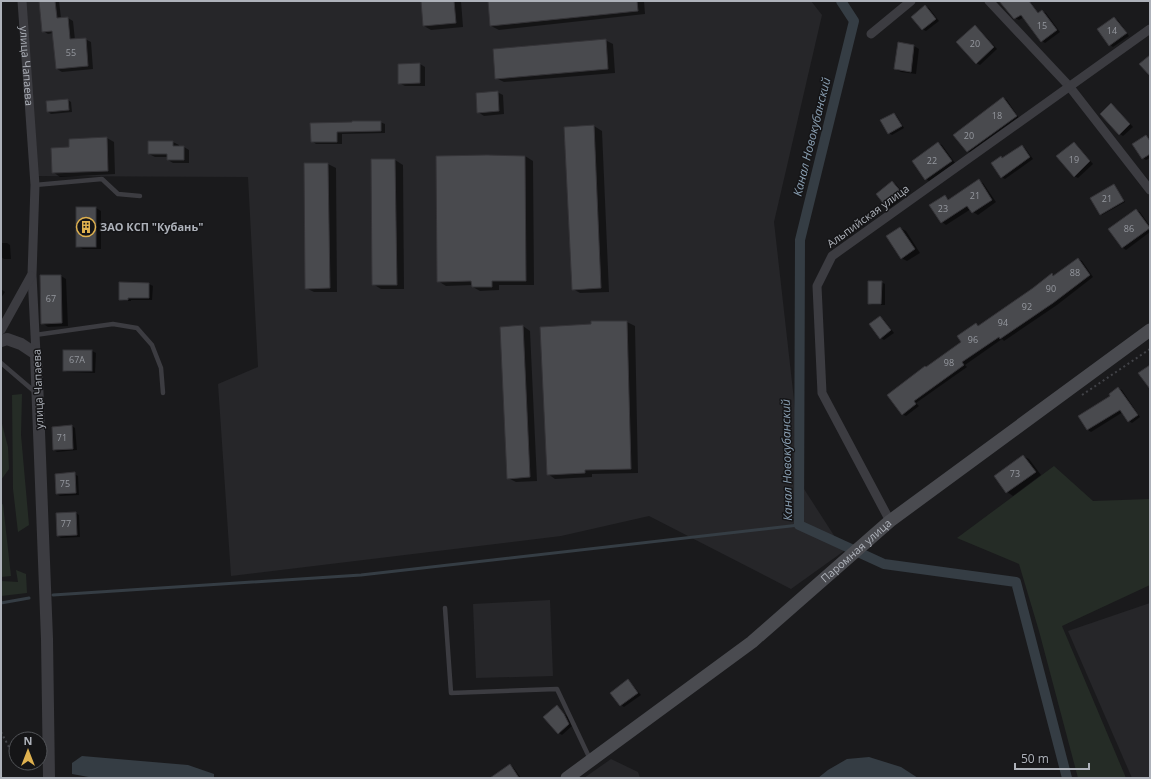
<svg xmlns="http://www.w3.org/2000/svg" width="1151" height="779" viewBox="0 0 1151 779" font-family="'Open Sans',sans-serif">
<style>
.built{fill:#262629}
.green{fill:#252c26}
.water{fill:#353d44}
.shadow{fill:#0007}
.lines{fill:none;stroke-linecap:round;stroke-linejoin:round}
.stream{stroke:#353d44;stroke-width:3}
.canal{stroke:#353d44;stroke-width:10}
.building{fill:#494a4e;stroke:#353438}
.path{stroke:#424348;stroke-width:2;stroke-dasharray:2 3;stroke-linecap:butt}
.service{stroke:#3c3c41;stroke-width:4.5}
.minor{stroke:#3c3c41;stroke-width:9}
.tertiary{stroke:#3c3c41;stroke-width:12}
.secondary{stroke:#4a4b50;stroke-width:13}
.labels{text-anchor:middle;stroke-width:3;stroke-linejoin:round;paint-order:stroke}
.number-label{font-size:9px;fill:#95989f}
.street-label{font-size:11px;fill:#aeb2ba;stroke:#151517}
.poi-label{font-size:11px;font-weight:bold;fill:#aeb2ba;stroke:#151517;text-anchor:start}
.water-label{font-size:12px;font-style:italic;fill:#899eb1;stroke:#151517}
</style>
<rect width="100%" height="100%" fill="#1a1a1c"/>
<g class="built">
<polygon points="23,1 811,1 822,15 774,222 804,489 844,551 791,589 649,516 561,536 231,576 218,384 258,367 248,177 37,176"/>
<polygon points="550,600 553,676 476,678 473,604"/>
<polygon points="1150,603 1150,778 1132,778 1068,631"/>
<polygon points="611,759 638,772 640,778 584,778"/>
</g>
<g class="green">
<polygon points="22,394 21,435 29,525 18,532 13,489 12,395"/>
<polygon points="1,420 8,447 9,469 1,480"/>
<polygon points="1054,466 1093,501 1150,499 1150,585 1062,626 1126,778 1078,778 1039,631 1019,564 957,538"/>
<polygon points="3,504 11,576 1,577 1,505"/>
<polygon points="16,570 26,574 27,593 1,596 1,581 18,582"/>
</g>
<g class="water">
<polygon points="82,756 188,765 214,774 214,778 94,778 72,774 72,763"/>
<polygon points="869,757 901,767 918,778 818,778 828,770 847,759"/>
</g>
<g class="shadow">
<polygon points="40,1 59,1 61,18 68,18 73,21 75,40 85,39 91,42 93,69 62,72 57,69 53,33 48,34 43,31"/>
<polygon points="422,1 461,1 463,27 431,30 424,26"/>
<polygon points="489,1 644,1 645,14 499,30 491,26"/>
<polygon points="1002,1 1030,1 1039,14 1042,11 1046,13 1060,32 1045,43 1042,41 1024,17 1019,20 1015,18 1004,7"/>
<polygon points="925,6 929,8 939,21 926,31 922,29"/>
<polygon points="1114,18 1118,20 1129,36 1113,47 1110,45"/>
<polygon points="975,26 978,28 997,49 980,65 976,63"/>
<polygon points="605,40 613,44 615,73 504,82 496,78"/>
<polygon points="914,46 919,49 916,74 901,72 895,69"/>
<polygon points="420,64 425,67 425,86 405,86 399,83"/>
<polygon points="497,92 503,95 504,114 484,116 478,112"/>
<polygon points="1003,98 1007,100 1019,118 971,153 967,151"/>
<polygon points="68,100 71,102 72,112 51,114 48,112"/>
<polygon points="1112,105 1115,107 1133,127 1123,136 1120,134"/>
<polygon points="894,114 897,116 904,128 892,135 889,133"/>
<polygon points="380,122 385,124 385,133 342,134 342,144 316,144 312,141 311,124"/>
<polygon points="594,126 602,131 609,292 580,293 573,289"/>
<polygon points="1146,136 1150,139 1150,158 1146,160 1143,158"/>
<polygon points="107,138 114,142 115,174 60,177 53,172"/>
<polygon points="149,142 173,142 179,145 179,147 184,147 189,150 189,163 173,163 168,160 168,157 155,157 149,154"/>
<polygon points="938,143 942,145 955,163 929,181 926,179 913,161"/>
<polygon points="1074,143 1077,145 1093,164 1078,178 1074,176"/>
<polygon points="1022,146 1025,148 1033,159 1005,179 1001,177 1001,157 1003,159"/>
<polygon points="525,156 533,161 534,285 499,285 499,290 480,291 473,287 472,285 446,286 438,281"/>
<polygon points="372,160 395,160 403,165 404,289 381,289 373,284"/>
<polygon points="305,164 328,164 336,168 337,292 314,292 306,288"/>
<polygon points="979,181 983,183 996,202 978,215 973,212 971,209 946,225 942,222 945,197 949,199"/>
<polygon points="892,182 896,184 905,196 890,208 886,206"/>
<polygon points="1114,185 1125,202 1102,215 1101,214"/>
<polygon points="96,208 101,211 101,249 83,249 77,246"/>
<polygon points="1,210 2,231 1,231"/>
<polygon points="1136,210 1140,212 1150,226 1150,232 1126,250 1123,248 1109,229"/>
<polygon points="900,228 906,231 920,253 907,261 901,258"/>
<polygon points="1,243 7,243 10,245 11,259 4,259 1,257"/>
<polygon points="1078,259 1082,261 1093,277 1057,305 1004,341 1002,339 965,365 967,367 916,403 919,406 906,416 902,414 926,368 962,342 976,324 979,326 1034,289 1052,275 1054,276"/>
<polygon points="61,276 66,279 68,326 48,327 42,323"/>
<polygon points="881,282 885,284 885,305 872,305 869,303"/>
<polygon points="120,283 149,284 153,286 152,300 131,300 131,301 124,301 120,299"/>
<polygon points="1,289 5,292 1,298"/>
<polygon points="880,318 884,320 894,333 884,340 881,338"/>
<polygon points="592,322 627,322 635,326 638,473 592,474 592,477 555,479 548,474"/>
<polygon points="523,326 530,331 537,481 516,482 508,478"/>
<polygon points="64,351 92,351 96,353 95,373 67,372 64,370"/>
<polygon points="1118,388 1122,390 1140,417 1132,423 1129,421 1123,412 1091,432 1088,430 1079,416 1111,396"/>
<polygon points="72,426 75,428 77,450 57,452 54,450"/>
<polygon points="1023,456 1029,459 1041,475 1013,496 1007,492 995,476"/>
<polygon points="74,474 78,476 79,495 60,496 57,494"/>
<polygon points="76,513 79,515 80,537 61,538 58,536"/>
<polygon points="628,681 631,683 641,695 624,707 621,705"/>
<polygon points="557,706 568,717 572,726 562,735 559,733"/>
<polygon points="510,765 513,767 521,778 493,778"/>
</g>
<g class="lines">
<g class="stream">
<polyline points="53,595 361,575 799,525"/>
<polyline points="1,603 29,598"/>
</g>
<polyline class="canal" points="841,1 854,21 800,240 799,525 884,564 1016,582 1067,778"/>
</g>
<g class="building">
<polygon points="39,1 55,1 57,18 68,17 70,39 86,38 88,66 56,69 52,31 42,32"/>
<polygon points="421,1 454,1 456,23 423,26"/>
<polygon points="488,1 637,1 638,11 490,26"/>
<polygon points="999,1 1029,1 1038,13 1042,10 1057,30 1041,42 1021,15 1014,19"/>
<polygon points="925,5 936,19 922,30 911,17"/>
<polygon points="1114,17 1127,33 1109,46 1097,29"/>
<polygon points="975,25 994,47 976,64 956,42"/>
<polygon points="606,39 608,69 495,79 493,49"/>
<polygon points="898,42 914,45 911,72 894,69"/>
<polygon points="1150,55 1150,76 1139,64"/>
<polygon points="420,63 420,83 398,84 398,64"/>
<polygon points="498,91 499,111 477,113 476,93"/>
<polygon points="1003,97 1017,116 967,152 953,135"/>
<polygon points="68,99 69,110 47,112 46,101"/>
<polygon points="1111,103 1130,124 1119,135 1100,114"/>
<polygon points="894,113 902,126 888,134 880,120"/>
<polygon points="352,121 381,121 381,131 337,132 337,142 311,142 310,123 352,122"/>
<polygon points="594,125 601,288 572,290 564,127"/>
<polygon points="1146,135 1150,141 1150,154 1142,159 1132,144"/>
<polygon points="107,137 108,171 52,173 51,148 69,147 69,139"/>
<polygon points="148,141 173,141 173,146 184,146 184,160 167,160 167,154 148,154"/>
<polygon points="938,142 952,161 925,180 912,161"/>
<polygon points="1074,142 1090,161 1074,177 1056,156"/>
<polygon points="1022,145 1030,157 1001,178 991,163 1001,156 1002,158"/>
<polygon points="487,155 525,156 526,281 492,281 492,287 472,287 471,281 437,282 436,156"/>
<polygon points="371,159 395,159 397,285 372,285"/>
<polygon points="304,163 328,163 330,288 305,289"/>
<polygon points="979,179 992,200 972,213 967,206 941,223 929,205 945,195 948,200"/>
<polygon points="892,181 902,193 886,207 876,194"/>
<polygon points="1114,184 1124,201 1100,215 1090,198"/>
<rect x="76" y="207" width="20" height="40"/>
<polygon points="1136,209 1150,228 1122,248 1108,229"/>
<polygon points="900,227 915,249 901,259 886,236"/>
<polygon points="1078,258 1090,275 1053,303 1000,339 999,337 962,362 964,365 914,401 916,404 902,415 887,395 925,366 926,367 961,342 957,336 976,323 978,326 1033,288 1052,273 1053,276"/>
<polygon points="40,275 61,275 62,323 41,324"/>
<polygon points="868,281 882,281 881,304 868,304"/>
<polygon points="119,282 149,283 149,298 128,298 128,300 119,300"/>
<polygon points="880,316 891,330 880,339 869,324"/>
<polygon points="591,321 627,321 631,469 585,470 585,473 547,475 540,327 591,324"/>
<polygon points="523,325 530,477 507,479 500,327"/>
<rect x="63" y="350" width="29" height="21"/>
<polygon points="1150,365 1150,389 1138,373"/>
<polygon points="1118,387 1138,415 1128,422 1120,410 1087,430 1078,416 1110,396 1109,394"/>
<polygon points="72,425 73,449 53,450 52,427"/>
<polygon points="1023,455 1036,472 1006,493 994,476"/>
<polygon points="75,472 76,493 56,494 55,474"/>
<polygon points="76,512 77,535 57,536 56,513"/>
<polygon points="628,679 638,693 620,706 610,693"/>
<polygon points="557,705 564,714 569,724 558,734 543,717"/>
<polygon points="510,764 519,778 490,778"/>
</g>
<g class="lines">
<g class="path">
<polyline points="1082,395 1150,349"/>
<polyline points="1,732 10,749 16,752"/>
<polyline points="33,763 38,767"/>
</g>
<g class="service">
<polyline points="35,185 102,179 118,194 140,196"/>
<polyline points="35,335 113,324 137,328 152,345 161,368 163,393"/>
<polyline points="1,363 35,392"/>
<polyline points="445,608 451,693 557,689 590,759"/>
</g>
<g class="minor">
<path id="s1" d="M 22,1 L 35,185 L 32,275 L 36,354"/>
<polyline points="989,1 1069,86 1150,190"/>
<polyline points="871,34 911,1"/>
<polyline points="1,330 31,276"/>
<polyline points="890,521 822,393 817,286 832,256 1150,29"/>
</g>
<polyline class="tertiary" points="1,341 7,339 21,344 36,354 47,639 49,778"/>
<path class="secondary" id="s2" d="M 567,778 L 752,642 L 890,521 L 1150,330"/>
</g>
<defs>
<symbol id="building-ring" viewBox="-11 -11 22 22"><circle r="9.5" fill="#151517" stroke="#dfb14f" stroke-width="1.5"/><path d="M-4-6H4V6H1V3H-1V6H-4ZM-2.5-4.3h1.7v1.8h-1.7ZM.8-4.3h1.7v1.8H.8ZM-2.5-1h1.7V.8h-1.7ZM.8-1h1.7V.8H.8Z" fill="#dfb14f"/></symbol>
</defs>
<g fill-rule="evenodd">
<use href="#building-ring" x="75" y="216" width="22" height="22"/>
</g>
<g class="labels">
<g class="number-label">
<text x="1042" y="29">15</text>
<text x="1112" y="34">14</text>
<text x="975" y="47">20</text>
<text x="71" y="56">55</text>
<text x="997" y="119">18</text>
<text x="969" y="139">20</text>
<text x="1074" y="163">19</text>
<text x="932" y="164">22</text>
<text x="975" y="199">21</text>
<text x="1107" y="202">21</text>
<text x="943" y="212">23</text>
<text x="1129" y="232">86</text>
<text x="1075" y="276">88</text>
<text x="1051" y="292">90</text>
<text x="51" y="302">67</text>
<text x="1027" y="310">92</text>
<text x="1003" y="326">94</text>
<text x="973" y="343">96</text>
<text x="77" y="363">67А</text>
<text x="949" y="366">98</text>
<text x="62" y="441">71</text>
<text x="1015" y="477">73</text>
<text x="65" y="487">75</text>
<text x="66" y="527">77</text>
</g>
<g class="street-label">
<text dy="4" stroke="none"><textPath href="#s1" startOffset="65">улица Чапаева</textPath></text>
<text transform="translate(868 216) rotate(-36)" y="4">Альпийская улица</text>
<text transform="translate(38 389) rotate(-92)" y="4">улица Чапаева</text>
<text dy="4" stroke="none"><textPath href="#s2" startOffset="368">Паромная улица</textPath></text>
</g>
<g class="poi-label">
<text x="100" y="231">ЗАО КСП "Кубань"</text>
</g>
<g class="water-label">
<text transform="translate(812 137) rotate(-76)" y="4">Канал Новокубанский</text>
<text transform="translate(787 460) rotate(-91)" y="4">Канал Новокубанский</text>
</g>
</g>
<rect width="1151" height="779" fill="none" stroke="#aeb2ba" stroke-width="4"/>
<g transform="translate(28 751)"><circle r="19" fill="#151517" stroke="#525458"/>
<path d="M0-3L7 15L0 10L-7 15Z" fill="#dfb14f"/>
<text y="-6" font-size="11" font-weight="bold" text-anchor="middle" fill="#aeb2ba">N</text>
</g>
<path d="M1015 763v6h74v-6" fill="none" stroke="#aeb2ba" stroke-width="2"/>
<text x="1021" y="763" font-size="12" fill="#aeb2ba" stroke="#151517" stroke-width="3" paint-order="stroke">50 m</text>
</svg>
